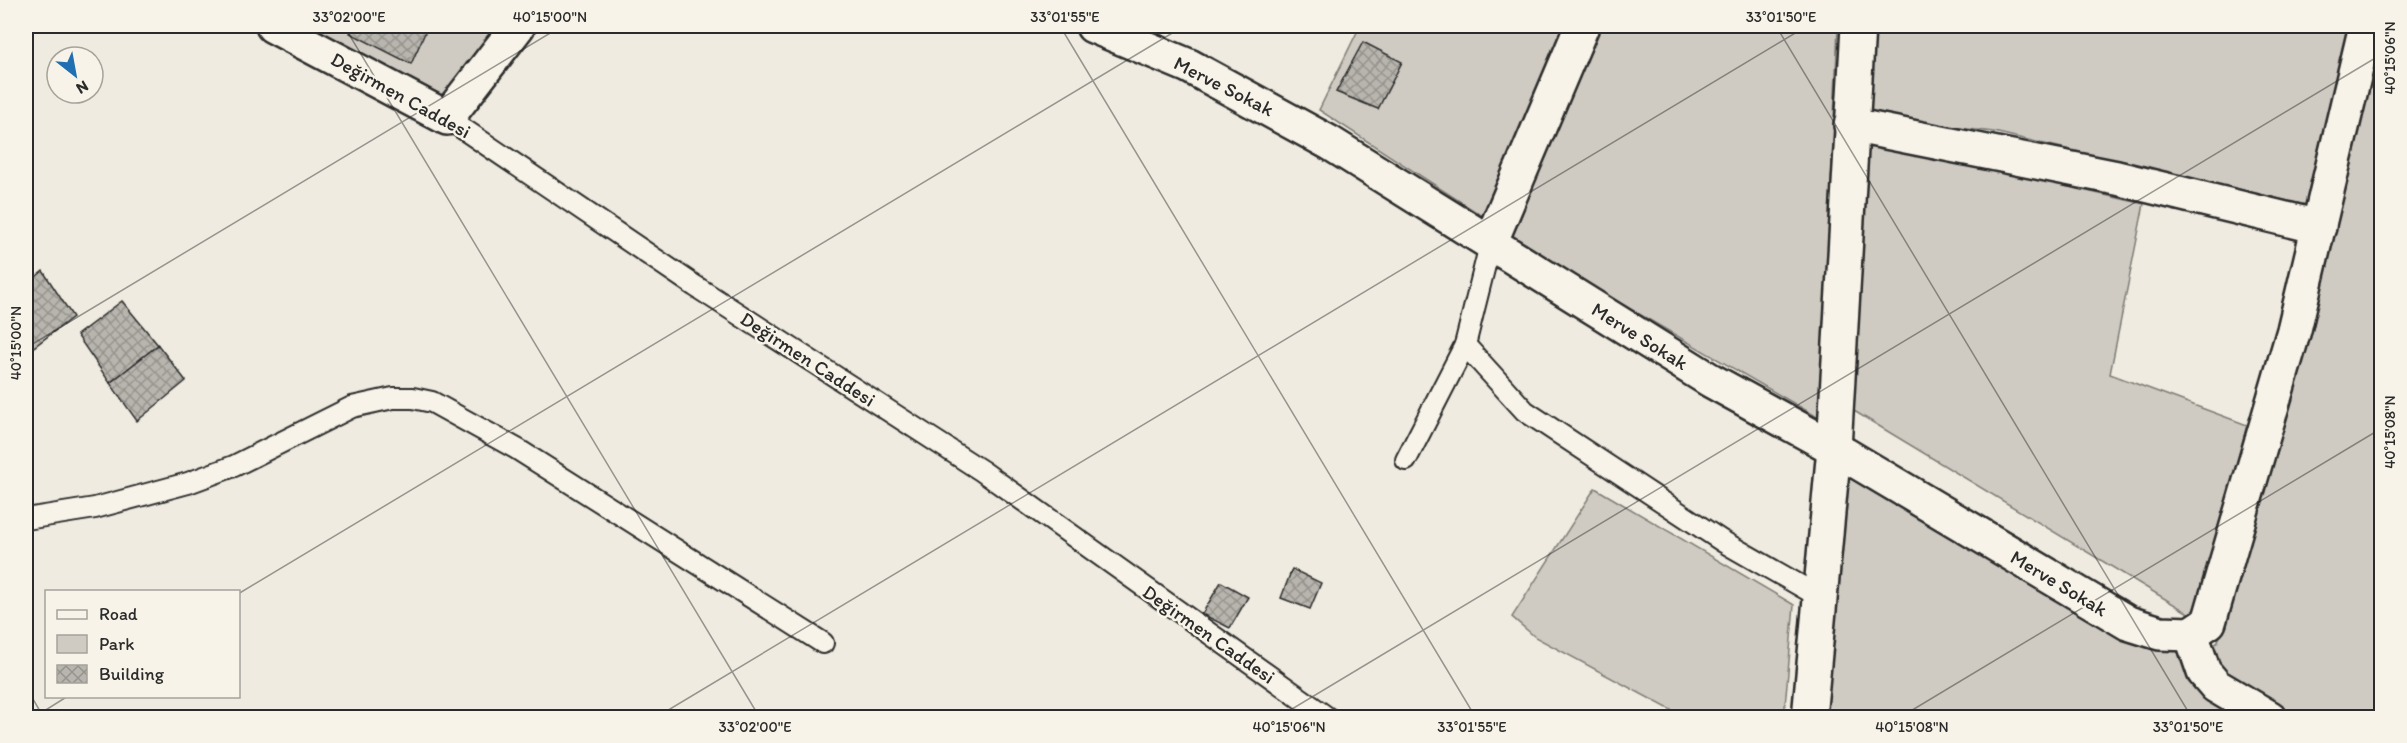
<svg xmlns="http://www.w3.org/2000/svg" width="2407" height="743" viewBox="0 0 2407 743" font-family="Itim,sans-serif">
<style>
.green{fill:#cfcbc2;stroke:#7d7b76;stroke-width:1.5}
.building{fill:url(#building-cross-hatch);stroke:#2b2b2b;stroke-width:1.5}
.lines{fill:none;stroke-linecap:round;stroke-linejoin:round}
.lane-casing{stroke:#2b2b2b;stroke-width:24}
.street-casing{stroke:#2b2b2b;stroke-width:38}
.lane{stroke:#f7f3e8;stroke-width:20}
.street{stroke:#f7f3e8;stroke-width:33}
.ticks{fill:none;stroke:#2b2b2b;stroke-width:1.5;stroke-opacity:0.45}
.labels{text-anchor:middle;stroke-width:5;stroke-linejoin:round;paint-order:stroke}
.street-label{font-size:20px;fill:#2b2b2b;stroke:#f7f3e8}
.neatline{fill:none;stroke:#2b2b2b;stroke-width:2}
.ticks-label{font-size:15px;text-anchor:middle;fill:#2b2b2b}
</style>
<defs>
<pattern id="building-cross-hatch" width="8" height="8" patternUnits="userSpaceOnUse" patternTransform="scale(1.5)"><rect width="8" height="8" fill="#b8b5ae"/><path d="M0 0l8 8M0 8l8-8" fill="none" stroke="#96938e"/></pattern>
</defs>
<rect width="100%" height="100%" fill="#efebe0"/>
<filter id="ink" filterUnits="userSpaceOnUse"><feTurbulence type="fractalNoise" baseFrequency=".0167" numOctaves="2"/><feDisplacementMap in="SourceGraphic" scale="12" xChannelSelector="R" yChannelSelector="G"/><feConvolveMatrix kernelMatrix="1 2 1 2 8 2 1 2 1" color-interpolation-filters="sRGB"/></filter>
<g filter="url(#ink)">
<g class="green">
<polygon points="307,26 500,26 445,97"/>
<polygon points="1360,26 1568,26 1487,219 1319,110"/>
<polygon points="1597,26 1838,26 1821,419 1506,237"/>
<polygon points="1872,26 2355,26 2306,205 1994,132 1871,118"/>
<polygon points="2381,44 2381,717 1821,718 1846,467 2203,650 2217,643 2228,618"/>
<polygon points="1861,140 2144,204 2110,374 2247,425 2195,617 1854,411"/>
<polygon points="1595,488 1794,605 1784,717 1684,717 1535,637 1512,617"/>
</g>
<g class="building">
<polygon points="353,26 428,26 411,64 350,33"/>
<polygon points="1363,42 1402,62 1378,109 1336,92"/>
<polygon points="43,271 73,317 26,353 26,285"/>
<polygon points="122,301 158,345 110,383 77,335"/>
<polygon points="158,345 186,381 137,421 110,383"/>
<polygon points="1292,569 1321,583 1310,609 1281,598"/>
<polygon points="1221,582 1248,597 1230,628 1202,614"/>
</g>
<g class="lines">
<defs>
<g id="lane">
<polyline points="447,118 695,286 982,471 1328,718"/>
<polyline points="1465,345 1525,411 1722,541 1820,597"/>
<polyline points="1406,460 1465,345 1491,241"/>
<polyline points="26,519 95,508 188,483 234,466 352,407 393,398 413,398 432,402 517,449 823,643"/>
</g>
<g id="street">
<polyline points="273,26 447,118 518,26"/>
<polyline points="1093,26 1189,66 1330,143 1710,380 1834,448 2128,623 2160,633 2191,634"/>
<polyline points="1851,125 2117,178 2319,227"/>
<polyline points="1491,241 1582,26"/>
<polyline points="2191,634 2209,622 2294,330 2366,26"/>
<polyline points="2191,634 2204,672 2216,686 2270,718"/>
<polyline points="1809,718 1834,448 1858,26"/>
</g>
</defs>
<use href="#lane" class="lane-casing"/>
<use href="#street" class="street-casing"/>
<use href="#lane" class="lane"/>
<use href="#street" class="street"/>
</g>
</g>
<path class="ticks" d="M 344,26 L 760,718M 1060,26 L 1476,718M 1776,26 L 2192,718M 26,348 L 562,26M 238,594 L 1184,26M 26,687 L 44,718M 33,718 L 68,696M 655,718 L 1807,26M 1277,718 L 2382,54M 1899,718 L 2382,428"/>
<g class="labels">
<g class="street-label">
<text transform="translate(1224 86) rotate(27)" y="7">Merve Sokak</text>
<text transform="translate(401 95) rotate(29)" y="7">Değirmen Caddesi</text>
<text transform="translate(1640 336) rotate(32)" y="7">Merve Sokak</text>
<text transform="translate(808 359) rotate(33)" y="7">Değirmen Caddesi</text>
<text transform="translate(2059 583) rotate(31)" y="7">Merve Sokak</text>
<text transform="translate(1209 634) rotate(35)" y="7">Değirmen Caddesi</text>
</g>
</g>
<rect width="2407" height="743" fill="none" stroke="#f7f3e8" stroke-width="66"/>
<rect x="45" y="590" width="195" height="108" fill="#f7f3e8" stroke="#a5a39c" stroke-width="1.5"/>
<rect x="57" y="610" width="30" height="9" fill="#f7f3e8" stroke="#a5a39c" stroke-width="1.5"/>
<text x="99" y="620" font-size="18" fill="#2b2b2b">Road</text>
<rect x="57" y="635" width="30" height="18" fill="#cfcbc2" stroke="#a5a39c" stroke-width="1.5"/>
<text x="99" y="650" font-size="18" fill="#2b2b2b">Park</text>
<rect x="57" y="665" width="30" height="18" fill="url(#building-cross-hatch)" stroke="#a5a39c" stroke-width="1.5"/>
<text x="99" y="680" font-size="18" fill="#2b2b2b">Building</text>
<g transform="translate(75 75) rotate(149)"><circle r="28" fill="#f7f3e8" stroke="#a5a39c" stroke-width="1.5"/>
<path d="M0-4.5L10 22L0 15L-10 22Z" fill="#1f6fb2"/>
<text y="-9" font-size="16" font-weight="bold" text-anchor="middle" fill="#2b2b2b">N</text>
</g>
<rect x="33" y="33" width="2341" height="677" class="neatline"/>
<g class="ticks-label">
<text x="349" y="22">33°02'00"E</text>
<text x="550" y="22">40°15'00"N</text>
<text x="1065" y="22">33°01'55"E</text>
<text x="1781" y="22">33°01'50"E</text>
<text transform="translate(2390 58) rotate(-90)" y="5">40°15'06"N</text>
<text transform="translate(16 343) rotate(-90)" y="5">40°15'00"N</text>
<text transform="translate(2390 432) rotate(-90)" y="5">40°15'08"N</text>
<text x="755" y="732">33°02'00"E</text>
<text x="1289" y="732">40°15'06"N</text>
<text x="1472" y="732">33°01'55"E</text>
<text x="1912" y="732">40°15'08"N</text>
<text x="2188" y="732">33°01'50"E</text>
</g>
</svg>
